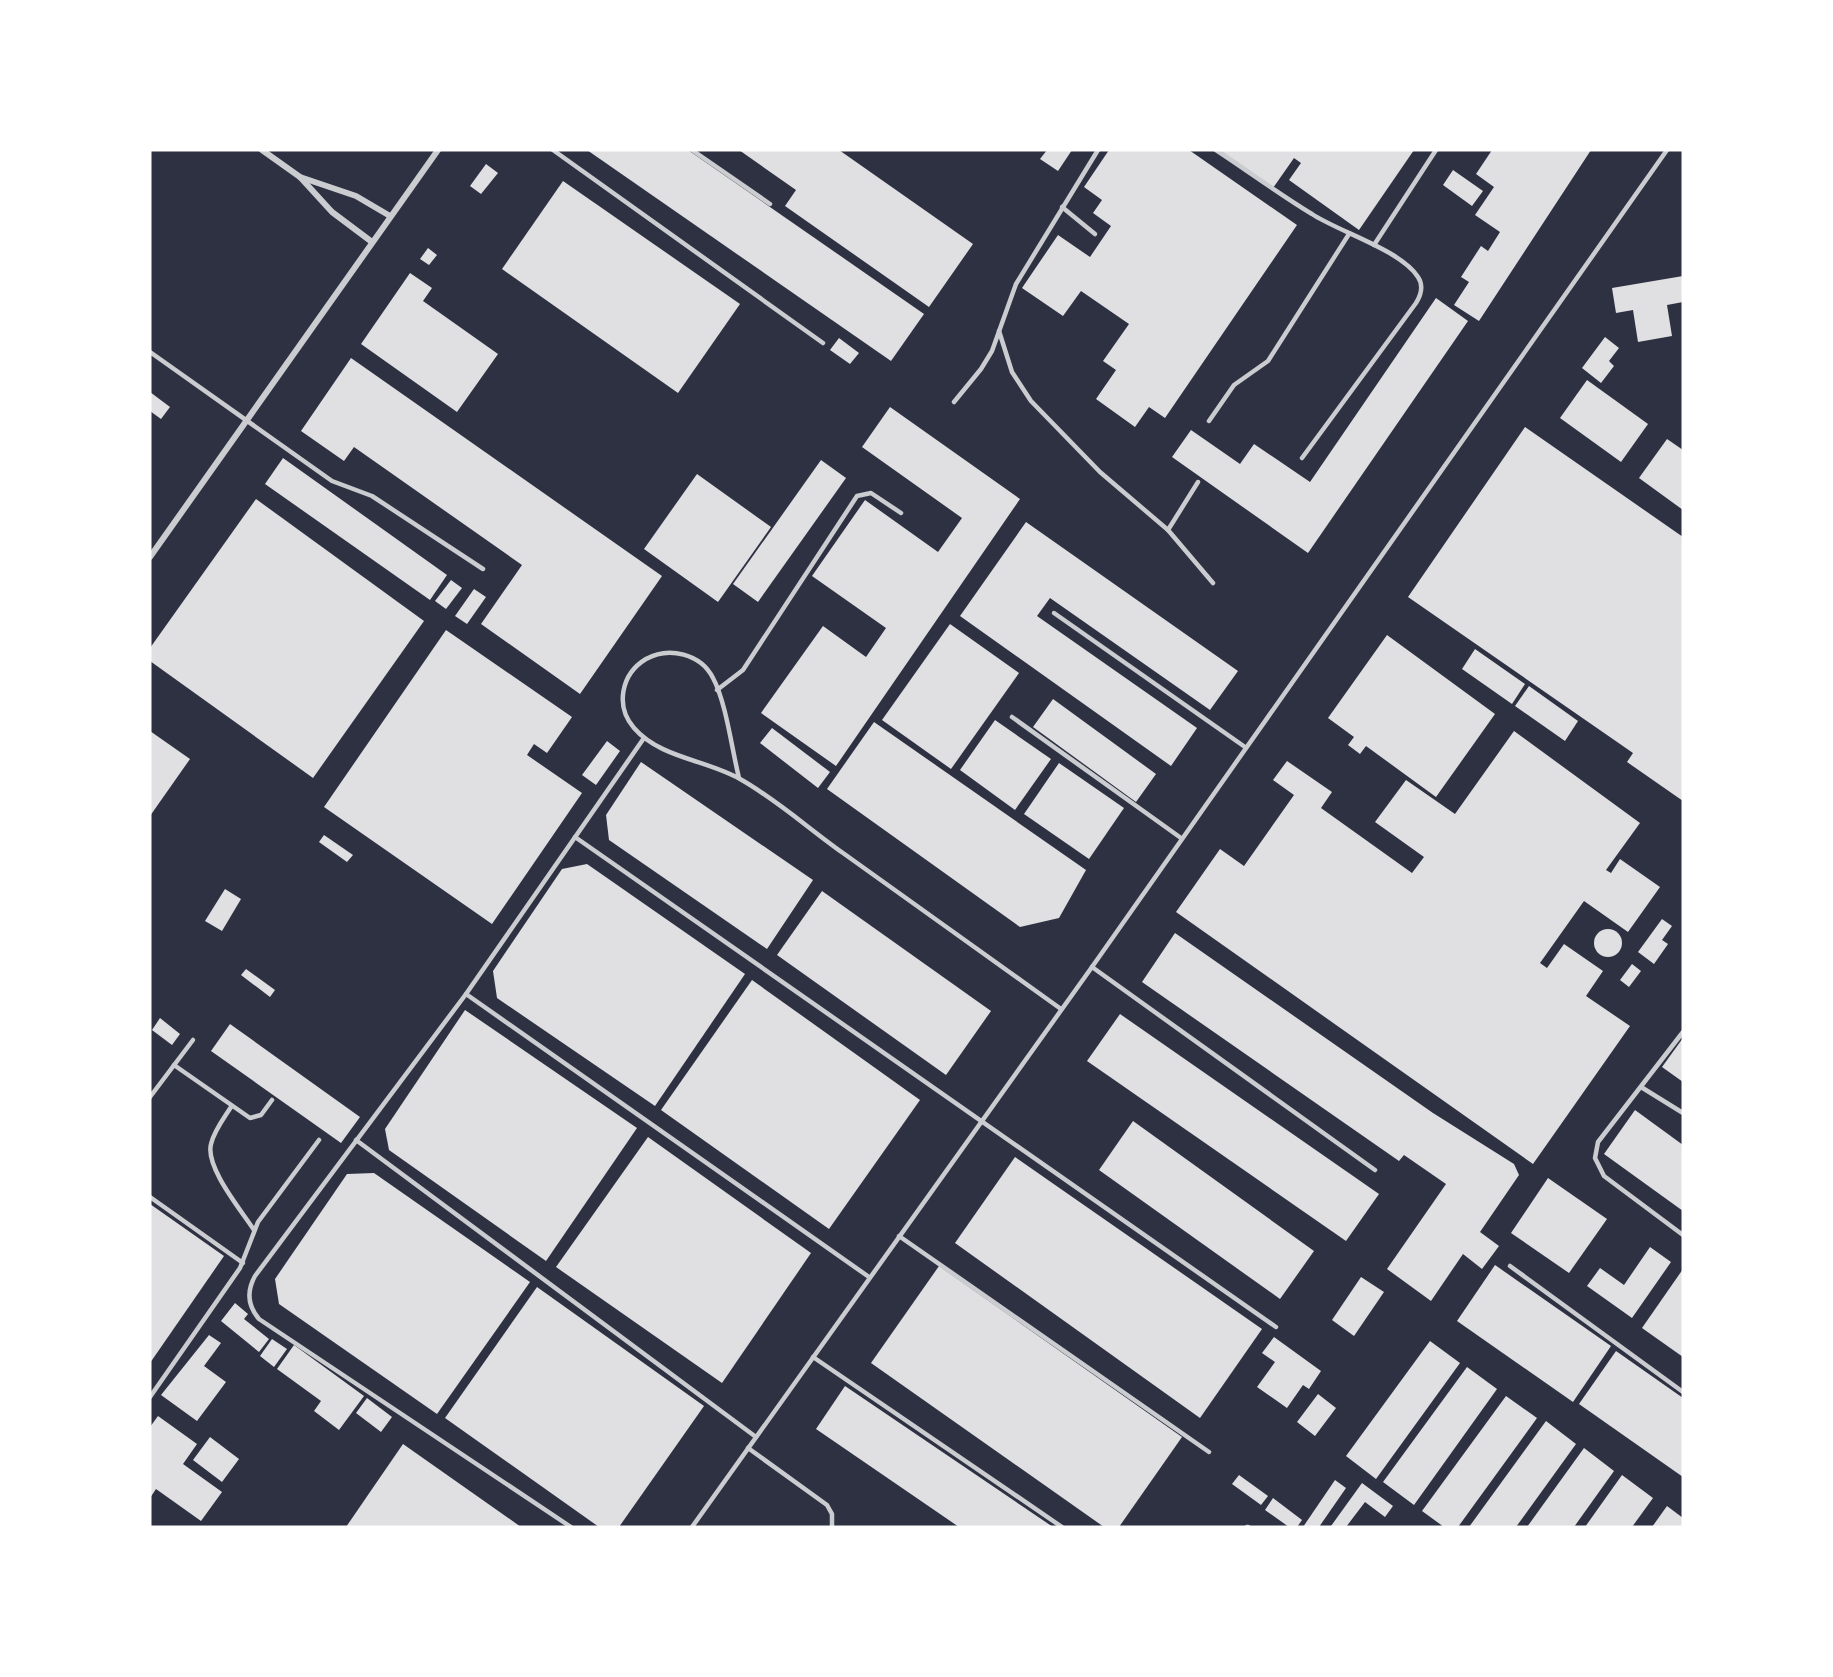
<svg xmlns="http://www.w3.org/2000/svg" width="1833" height="1677" viewBox="0 0 1833 1677" font-family="'Libre Baskerville',serif">
<style>
.building{fill:#e0e0e3}
.lines{fill:none;stroke-linecap:round;stroke-linejoin:round}
.service{stroke:#caccd0;stroke-width:4.5}
.minor{stroke:#caccd0;stroke-width:6}
</style>
<rect width="100%" height="100%" fill="#2d3142"/>
<g class="building">
<polygon points="587,150 688,150 924,314 891,361"/>
<polygon points="739,150 839,150 973,244 929,307 785,206 796,190"/>
<polygon points="1047,150 1072,150 1058,171 1040,159"/>
<polygon points="1109,150 1189,150 1297,225 1165,418 1149,407 1135,427 1096,399 1116,370 1103,361 1129,324 1081,291 1063,316 1022,288 1058,235 1090,257 1111,226 1093,213 1102,200 1084,187"/>
<polygon points="1219,150 1414,150 1359,230 1289,180 1301,163 1294,158 1273,188"/>
<polygon points="1492,150 1591,150 1479,321 1454,305 1469,282 1461,277 1481,246 1488,251 1500,232 1475,215 1494,187 1476,174"/>
<polygon points="486,164 498,173 481,194 470,186"/>
<polygon points="1453,170 1483,191 1472,206 1443,185"/>
<polygon points="563,181 740,304 678,393 502,269"/>
<polygon points="428,248 437,255 429,265 420,259"/>
<polygon points="410,273 432,288 423,301 498,354 457,412 361,344"/>
<polygon points="1683,276 1683,302 1667,305 1672,336 1638,342 1633,310 1616,313 1612,288"/>
<polygon points="1436,298 1468,321 1308,553 1172,457 1191,430 1240,464 1254,444 1310,482"/>
<polygon points="1605,337 1619,348 1609,361 1614,366 1601,383 1582,368"/>
<polygon points="839,338 859,353 850,364 830,350"/>
<polygon points="351,358 662,576 580,694 481,624 522,565 354,447 344,461 301,431"/>
<polygon points="1587,380 1648,424 1621,462 1560,418"/>
<polygon points="150,392 170,407 161,419 150,411"/>
<polygon points="890,407 1020,499 836,766 761,713 823,626 866,657 886,628 812,576 865,500 938,552 962,518 862,447"/>
<polygon points="1525,427 1683,537 1683,801 1627,762 1633,753 1408,597"/>
<polygon points="1667,439 1683,450 1683,510 1639,478"/>
<polygon points="283,458 447,575 430,600 265,484"/>
<polygon points="821,460 846,478 758,602 733,584"/>
<polygon points="697,474 771,527 718,602 644,549"/>
<polygon points="256,499 424,621 313,778 150,661 150,648"/>
<polygon points="1026,522 1238,671 1210,710 1050,598 1037,616 1197,728 1171,766 960,616"/>
<polygon points="451,580 462,588 446,609 435,601"/>
<polygon points="474,589 486,597 467,624 455,616"/>
<polygon points="950,624 1019,673 951,769 882,720"/>
<polygon points="446,630 572,717 547,753 534,744 527,755 582,793 492,924 324,807"/>
<polygon points="1387,635 1495,714 1436,797 1366,746 1360,754 1348,745 1354,737 1328,718"/>
<polygon points="1475,649 1525,684 1512,704 1462,669"/>
<polygon points="1529,686 1578,721 1565,741 1515,706"/>
<polygon points="1053,699 1156,774 1136,802 1033,727"/>
<polygon points="995,720 1051,759 1015,810 960,770"/>
<polygon points="874,722 1086,870 1059,918 1020,927 827,789"/>
<polygon points="772,728 830,772 818,788 760,743"/>
<polygon points="150,731 190,759 150,816"/>
<polygon points="1514,731 1640,823 1606,870 1611,873 1620,859 1660,887 1628,932 1584,901 1540,963 1547,968 1564,944 1603,971 1586,996 1630,1026 1533,1164 1176,912 1220,849 1244,866 1294,795 1273,780 1287,761 1332,792 1321,808 1412,873 1424,857 1375,822 1406,780 1455,814"/>
<polygon points="607,741 620,751 596,785 582,775"/>
<polygon points="641,762 813,880 767,949 609,840 606,815"/>
<polygon points="1059,763 1124,808 1089,859 1024,814"/>
<polygon points="324,835 353,855 347,862 319,842"/>
<polygon points="587,864 745,974 655,1106 497,998 493,971 562,869"/>
<polygon points="225,889 241,899 222,931 205,921"/>
<polygon points="822,891 991,1011 946,1075 777,955"/>
<polygon points="1662,919 1672,926 1662,940 1668,944 1654,964 1638,952"/>
<circle cx="1608" cy="943" r="14"/>
<polygon points="1175,933 1433,1113 1514,1164 1519,1175 1480,1232 1499,1246 1482,1269 1463,1254 1431,1301 1387,1269 1446,1184 1404,1155 1399,1161 1142,982"/>
<polygon points="1632,964 1641,971 1629,987 1620,980"/>
<polygon points="246,969 275,990 270,997 241,975"/>
<polygon points="752,980 920,1100 829,1229 661,1110"/>
<polygon points="465,1010 637,1128 546,1261 389,1150 385,1129"/>
<polygon points="1120,1014 1379,1194 1346,1241 1087,1061"/>
<polygon points="160,1018 180,1034 172,1045 152,1030"/>
<polygon points="230,1024 360,1117 341,1143 211,1051"/>
<polygon points="1683,1038 1683,1082 1662,1067"/>
<polygon points="1635,1110 1683,1145 1683,1211 1604,1154"/>
<polygon points="1133,1121 1314,1251 1280,1299 1099,1170"/>
<polygon points="648,1137 811,1253 722,1383 556,1267"/>
<polygon points="1015,1157 1262,1329 1200,1418 955,1243"/>
<polygon points="374,1173 530,1282 437,1414 279,1304 275,1279 347,1174"/>
<polygon points="1548,1178 1607,1219 1569,1273 1511,1233"/>
<polygon points="150,1204 224,1256 150,1363"/>
<polygon points="1650,1247 1671,1262 1632,1318 1587,1286 1600,1268 1624,1285"/>
<polygon points="1495,1265 1611,1346 1573,1402 1457,1321"/>
<polygon points="939,1266 1182,1437 1119,1527 1104,1527 871,1363"/>
<polygon points="1683,1269 1683,1357 1642,1328"/>
<polygon points="1361,1277 1384,1292 1354,1336 1332,1320"/>
<polygon points="537,1287 704,1406 619,1527 599,1527 445,1418"/>
<polygon points="235,1303 248,1314 244,1319 269,1339 259,1352 221,1321"/>
<polygon points="209,1335 221,1343 204,1366 226,1382 197,1421 161,1395"/>
<polygon points="1274,1337 1321,1371 1309,1389 1303,1385 1287,1408 1257,1387 1275,1362 1262,1353"/>
<polygon points="272,1339 287,1349 274,1367 260,1356"/>
<polygon points="1430,1341 1460,1363 1376,1479 1346,1456"/>
<polygon points="294,1345 364,1396 339,1430 314,1411 321,1401 277,1369"/>
<polygon points="1616,1351 1683,1398 1683,1477 1579,1404"/>
<polygon points="1467,1367 1497,1389 1414,1505 1383,1482"/>
<polygon points="845,1386 1053,1527 959,1527 816,1429"/>
<polygon points="1318,1394 1336,1408 1315,1436 1297,1422"/>
<polygon points="1506,1396 1537,1418 1458,1527 1444,1527 1422,1511"/>
<polygon points="367,1398 392,1417 381,1432 356,1413"/>
<polygon points="158,1416 197,1444 183,1464 222,1492 201,1521 156,1489 150,1498 150,1427"/>
<polygon points="1546,1421 1576,1444 1516,1527 1469,1527"/>
<polygon points="210,1437 239,1459 222,1482 193,1460"/>
<polygon points="403,1444 521,1527 346,1527"/>
<polygon points="1584,1448 1614,1471 1574,1527 1527,1527"/>
<polygon points="1239,1475 1268,1496 1261,1505 1232,1484"/>
<polygon points="1622,1475 1653,1498 1632,1527 1585,1527"/>
<polygon points="1335,1480 1346,1488 1319,1527 1303,1527"/>
<polygon points="1362,1483 1393,1506 1385,1517 1365,1502 1346,1527 1332,1527 1331,1526"/>
<polygon points="1273,1498 1302,1520 1297,1527 1289,1527 1265,1510"/>
<polygon points="1667,1506 1683,1518 1683,1527 1652,1527"/>
</g>
<g class="lines">
<g class="service">
<polyline points="553,150 823,343"/>
<polyline points="692,150 770,204"/>
<path d="M 1216,150 C 1248,171 1279,194 1312,214 C 1339,232 1401,250 1418,277 C 1424,286 1421,295 1416,303 L 1302,458"/>
<polyline points="1062,207 1095,234"/>
<polyline points="1374,245 1436,150"/>
<polyline points="999,331 1012,372 1031,401 1100,472 1168,530 1213,583"/>
<polyline points="150,352 332,481 372,496 483,569"/>
<polyline points="954,402 981,369 992,351 1016,284 1098,150"/>
<polyline points="1209,421 1234,385 1268,361 1349,234"/>
<polyline points="1168,530 1198,482"/>
<polyline points="1054,613 1245,747"/>
<polyline points="717,690 743,670 857,496 871,493 901,513"/>
<polyline points="1012,717 1181,838"/>
<path d="M 739,778 C 732,750 726,702 713,678 C 701,654 669,646 646,659 C 621,674 615,706 634,728 C 660,758 707,760 740,779 C 776,799 809,829 843,853 C 916,905 988,957 1061,1009"/>
<polyline points="575,837 1276,1327"/>
<polyline points="1092,967 1375,1170"/>
<polyline points="466,994 869,1277"/>
<polyline points="1683,1032 1598,1142 1595,1158 1604,1176 1683,1235"/>
<polyline points="174,1065 250,1118 261,1115 272,1100"/>
<polyline points="1641,1087 1683,1113"/>
<polyline points="150,1097 193,1040"/>
<path d="M 231,1107 C 224,1118 214,1131 211,1144 C 205,1167 241,1210 254,1230"/>
<polyline points="356,1140 756,1437"/>
<polyline points="150,1197 243,1263"/>
<polyline points="899,1236 1209,1452"/>
<polyline points="1510,1266 1683,1392"/>
<polyline points="813,1357 1062,1527"/>
<polyline points="150,1397 240,1268 258,1222 319,1140"/>
<polyline points="748,1448 827,1505 832,1514 832,1527"/>
<path d="M 571,1527 L 259,1319 C 248,1306 246,1292 255,1276 L 466,994 L 644,738"/>
<polyline points="692,1527 1092,967 1667,150"/>
<polyline points="1247,1527 1248,1527"/>
</g>
<g class="minor">
<polyline points="262,150 300,177 332,212 372,242"/>
<polyline points="300,177 356,196 390,216"/>
<polyline points="150,557 438,150"/>
</g>
</g>
<rect width="1833" height="1677" fill="none" stroke="#ffffff" stroke-width="303"/>
</svg>
